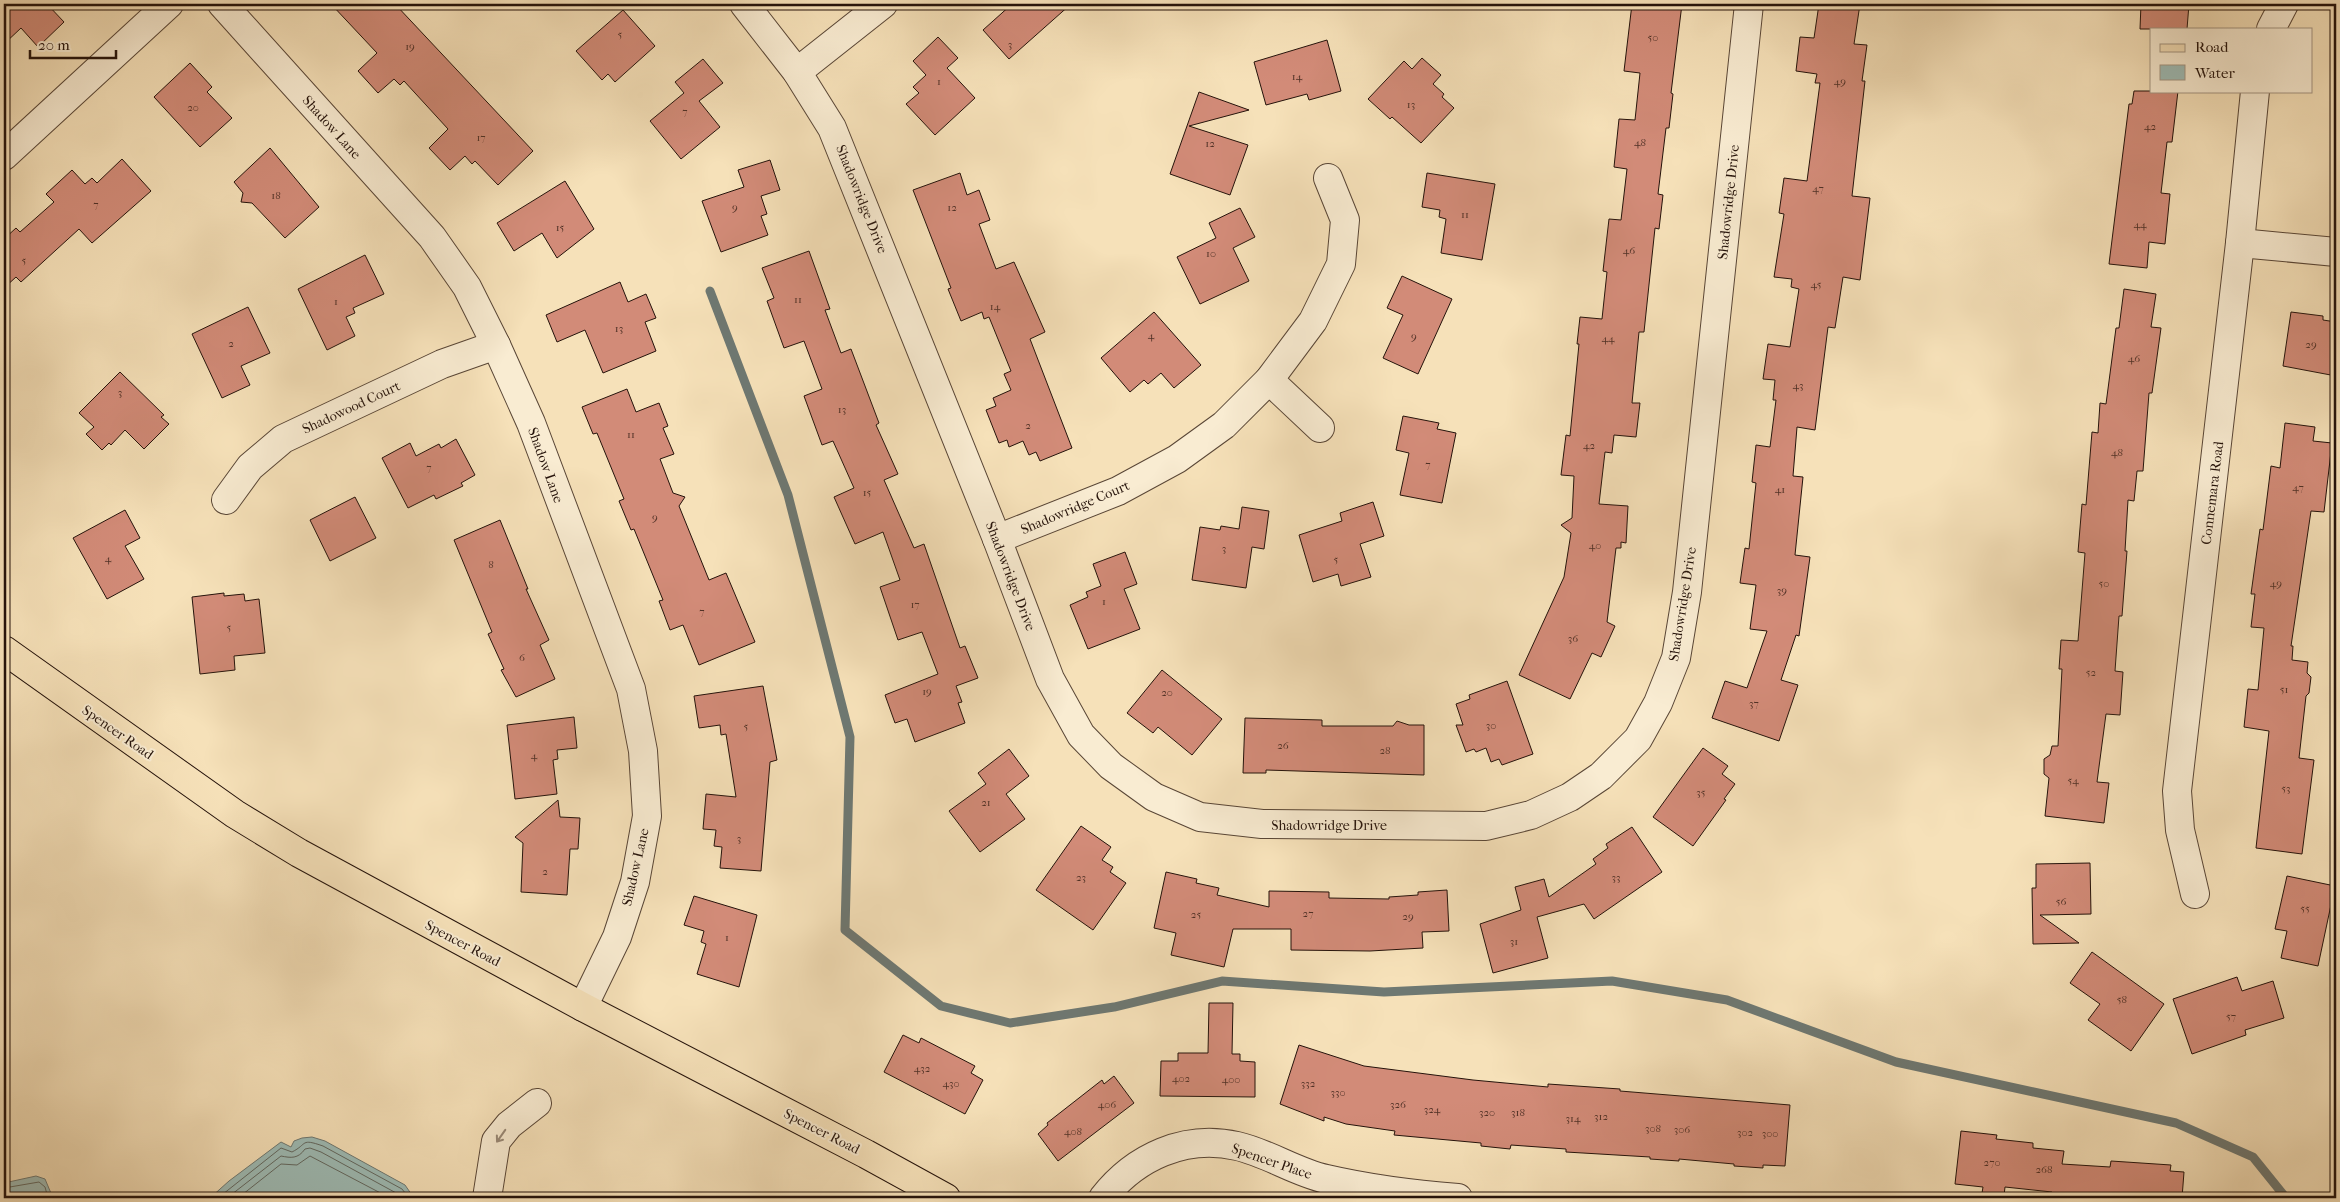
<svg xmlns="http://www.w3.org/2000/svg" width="2340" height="1202" viewBox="0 0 2340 1202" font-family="'IM FELL French Canon',serif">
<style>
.water{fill:#9ebcb6;stroke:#6e7872}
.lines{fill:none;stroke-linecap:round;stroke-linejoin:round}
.shore{stroke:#626860;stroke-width:1}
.stream{stroke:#6e7872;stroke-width:9}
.building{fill:#d28b78;stroke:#25130b}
.minor-casing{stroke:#594636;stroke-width:30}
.major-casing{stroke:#25130b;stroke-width:30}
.minor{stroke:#f9ecd2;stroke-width:28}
.major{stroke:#f6e1b9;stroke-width:28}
.oneway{stroke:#9a8a78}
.labels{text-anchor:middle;stroke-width:4;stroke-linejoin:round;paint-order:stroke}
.number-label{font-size:11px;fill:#503126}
.street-label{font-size:14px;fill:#25130b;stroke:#f9ecd2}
</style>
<rect width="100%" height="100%" fill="#f6e1b9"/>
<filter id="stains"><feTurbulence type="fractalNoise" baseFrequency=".004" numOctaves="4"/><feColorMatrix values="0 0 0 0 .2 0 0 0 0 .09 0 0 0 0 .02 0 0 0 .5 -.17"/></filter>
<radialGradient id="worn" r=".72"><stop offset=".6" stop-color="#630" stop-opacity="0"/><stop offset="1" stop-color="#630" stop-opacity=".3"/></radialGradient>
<g class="water">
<polygon points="312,1137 325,1141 405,1185 414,1198 210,1198 229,1181 281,1142 291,1147 294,1141 302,1138"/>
<polygon points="36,1176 45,1179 53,1198 4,1198 4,1183"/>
</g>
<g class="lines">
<g class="shore">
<polyline points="4,1188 39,1182 45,1187 48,1198"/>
<path d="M 218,1198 L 281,1148 L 292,1152 C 308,1144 300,1138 323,1146 L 402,1189 L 409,1198"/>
<path d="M 227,1198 L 281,1156 C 291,1158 298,1159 305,1149 L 310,1148 L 321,1152 L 398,1194 L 402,1198"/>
<polyline points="238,1198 281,1164 297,1165 310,1156 390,1198"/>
</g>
<polyline class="stream" points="710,291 788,495 850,737 845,930 941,1006 1010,1023 1114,1007 1222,981 1384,992 1612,981 1727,1000 1896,1062 2176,1123 2253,1157 2286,1198"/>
</g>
<g class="building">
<polygon points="4,4 47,4 64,22 38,47 21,28 4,44"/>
<polygon points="331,4 395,4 533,151 498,185 475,161 472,164 465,156 450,170 429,148 448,129 404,81 400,85 394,79 378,93 358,71 377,53"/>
<polygon points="1012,4 1071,4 1009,59 983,30"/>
<polygon points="1632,4 1682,4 1671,93 1673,94 1669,128 1666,128 1658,194 1663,195 1659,229 1655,228 1644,332 1639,332 1632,403 1640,403 1636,437 1614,435 1612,453 1605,452 1599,504 1628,506 1626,543 1621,542 1621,548 1616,548 1607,622 1615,626 1601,657 1592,653 1570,699 1519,675 1564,577 1571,533 1561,525 1572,518 1574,476 1561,475 1566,435 1570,436 1579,344 1577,344 1580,317 1602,319 1607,272 1603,271 1609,219 1621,220 1627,169 1614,167 1619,119 1635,120 1640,73 1624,71"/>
<polygon points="1819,4 1860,4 1854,44 1867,45 1862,81 1865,81 1852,196 1870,198 1860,280 1843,277 1835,328 1828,327 1815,430 1797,427 1793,476 1803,477 1795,555 1810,557 1799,636 1796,635 1781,680 1798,685 1779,741 1712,718 1725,681 1747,688 1767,631 1750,629 1756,585 1740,583 1745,548 1749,549 1756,483 1752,482 1756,445 1770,447 1776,400 1773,400 1775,380 1763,379 1768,344 1790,347 1799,289 1791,287 1792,279 1774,277 1784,214 1779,213 1784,178 1807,181 1820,83 1815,83 1817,74 1796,71 1800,37 1814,38"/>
<polygon points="2141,4 2189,4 2187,29 2140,29"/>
<polygon points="623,10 655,46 615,82 608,74 602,80 576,51"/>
<polygon points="938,37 958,58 947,68 975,98 935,135 906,104 919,93 913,87 926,75 913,61"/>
<polygon points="1327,40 1341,91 1309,100 1307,94 1266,105 1254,62"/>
<polygon points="1422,58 1441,75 1433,84 1444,94 1442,97 1454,108 1421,143 1392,117 1390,119 1368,99 1404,61 1412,69"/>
<polygon points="703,59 723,83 699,101 720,127 681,159 650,121 684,93 675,82"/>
<polygon points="190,63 212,87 207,92 232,118 200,147 154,97"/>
<polygon points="2134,91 2178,91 2172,142 2167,142 2161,193 2170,194 2165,244 2149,242 2147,268 2109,264 2129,104 2132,104"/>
<polygon points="1199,92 1249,110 1189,126 1248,145 1230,195 1170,174"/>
<polygon points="270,148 319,207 285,238 252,203 241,202 243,193 234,182"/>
<polygon points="122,159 151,191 92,243 79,229 21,282 16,277 4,288 4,239 16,228 20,232 54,202 46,194 72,170 85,184 92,178 97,183"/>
<polygon points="770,160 780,190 761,196 767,214 761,216 768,235 721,252 702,201 744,187 738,170"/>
<polygon points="960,173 967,195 979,190 990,220 979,224 996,269 1014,262 1045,332 1030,339 1072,448 1040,461 1036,452 1029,455 1023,441 1009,447 1007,440 999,443 986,410 996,406 993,398 1011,390 1004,374 1011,371 989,317 984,319 982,312 961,321 948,289 951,288 913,190"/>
<polygon points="1427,173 1495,184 1482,260 1441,253 1446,219 1439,217 1440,210 1422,207"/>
<polygon points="565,181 594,229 557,258 542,233 514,251 497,223"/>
<polygon points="1240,208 1255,237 1233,248 1249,281 1200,304 1177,257 1216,238 1209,223"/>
<polygon points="809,251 830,309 825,310 841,353 851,349 879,423 876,425 898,474 884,480 914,548 924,544 960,648 965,646 978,678 956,686 962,702 958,703 965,723 915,742 907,719 895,723 885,695 938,674 922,632 898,640 880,587 900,580 883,532 855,544 834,497 854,488 833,441 822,445 804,396 822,389 804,341 784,348 767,301 774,298 762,268"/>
<polygon points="365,255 384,294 353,308 355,313 346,317 355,336 327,350 298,289"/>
<polygon points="1402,276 1452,299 1418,374 1383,358 1403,315 1387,308"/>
<polygon points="620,282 628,302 646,294 656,318 645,322 656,351 603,373 585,330 557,342 546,315"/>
<polygon points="2124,289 2156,294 2151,327 2161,328 2152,393 2149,393 2143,471 2137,471 2134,501 2128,500 2125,551 2127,551 2122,616 2119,616 2115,671 2123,672 2120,715 2106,714 2097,782 2109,783 2104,823 2045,816 2049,778 2044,774 2044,759 2050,755 2052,746 2058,746 2062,669 2059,669 2061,640 2078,641 2085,553 2078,552 2082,504 2086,505 2092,432 2098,433 2100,403 2106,404 2116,328 2119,328"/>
<polygon points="248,307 270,353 241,366 250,385 222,398 192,334"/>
<polygon points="1154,312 1201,365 1174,388 1161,373 1148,384 1144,380 1130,392 1101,358"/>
<polygon points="2291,312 2323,316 2323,320 2336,322 2336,376 2283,366"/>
<polygon points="120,372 164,415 161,417 169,424 144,449 125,430 111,445 109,443 102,450 86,434 94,427 79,413"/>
<polygon points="627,389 636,412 659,403 668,426 663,428 674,454 660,459 673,493 685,497 679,506 709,580 726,573 755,642 699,665 683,625 670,630 659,601 663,600 634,529 631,530 619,501 624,499 597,433 593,434 582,407"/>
<polygon points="1403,416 1439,423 1437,429 1456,433 1442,503 1400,495 1409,453 1396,450"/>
<polygon points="2285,423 2315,427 2313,441 2332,443 2324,512 2311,511 2291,646 2293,646 2292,660 2308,662 2307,673 2311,677 2309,693 2306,696 2299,758 2314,760 2302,854 2256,848 2269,731 2244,727 2248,689 2258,690 2264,628 2251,627 2255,594 2251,594 2260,529 2263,530 2271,466 2280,468"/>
<polygon points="456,439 475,475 461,483 463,486 436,499 434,495 408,508 382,458 410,443 416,456 439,444 441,448"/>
<polygon points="355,497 376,538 330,561 310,520"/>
<polygon points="1373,502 1384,536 1360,544 1371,577 1341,586 1338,574 1313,582 1299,535 1342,521 1340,513"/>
<polygon points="1242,507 1269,511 1264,549 1252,547 1246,588 1192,580 1200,527 1220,530 1221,526 1239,529"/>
<polygon points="125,510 140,538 125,546 144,579 107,599 73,538"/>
<polygon points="500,520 528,589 526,589 549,640 540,645 555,679 516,697 501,670 504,669 488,634 492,632 454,540"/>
<polygon points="1125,552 1137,584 1124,589 1140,629 1088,649 1070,605 1088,597 1086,592 1101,586 1093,564"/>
<polygon points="224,593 224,596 244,594 245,601 259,599 265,653 234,656 235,670 200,674 192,597"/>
<polygon points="1162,670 1222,719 1192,755 1158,727 1153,733 1127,713"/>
<polygon points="1507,681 1533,754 1502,765 1499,759 1491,762 1486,748 1476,752 1474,749 1466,752 1456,725 1463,725 1456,704 1470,699 1469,695"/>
<polygon points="763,686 777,760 770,762 761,871 720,868 722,847 714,846 716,830 703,829 706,794 736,797 726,734 721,735 720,725 699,728 694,696"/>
<polygon points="574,717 577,748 557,750 558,759 553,760 557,794 515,799 507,725"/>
<polygon points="1245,718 1322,720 1322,726 1393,726 1397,721 1409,725 1424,725 1424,775 1266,770 1266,773 1243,773"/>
<polygon points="1703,748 1728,766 1722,774 1735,784 1724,799 1726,800 1693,846 1653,817"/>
<polygon points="1009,749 1029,776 1006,794 1025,819 980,852 949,811 986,784 978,773"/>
<polygon points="558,800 560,817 580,818 578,849 570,849 567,895 521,892 523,843 515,837"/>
<polygon points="1081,826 1111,847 1102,860 1113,867 1110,872 1126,883 1093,930 1036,890"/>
<polygon points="1632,827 1662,872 1594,919 1584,904 1537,917 1548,958 1493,973 1480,924 1521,910 1515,887 1544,879 1549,897 1596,864 1593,859 1608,848 1606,844"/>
<polygon points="2090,863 2091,914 2040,915 2079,943 2033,944 2032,888 2036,888 2036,864"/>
<polygon points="1166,872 1197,879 1196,883 1219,888 1217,895 1269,907 1269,891 1329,892 1329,898 1389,899 1389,897 1418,895 1418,892 1447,890 1449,931 1422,932 1423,948 1370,951 1291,950 1291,929 1233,929 1224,967 1171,955 1176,933 1154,928"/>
<polygon points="2287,876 2335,886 2318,966 2281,958 2287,931 2275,929"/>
<polygon points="694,896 757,915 739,987 697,974 706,944 701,942 704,931 684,925"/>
<polygon points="2092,952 2164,1004 2131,1051 2088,1020 2100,1004 2070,983"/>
<polygon points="2237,977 2242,991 2273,981 2284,1018 2245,1030 2246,1035 2192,1054 2173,999"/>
<polygon points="1209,1003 1233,1003 1232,1054 1240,1054 1240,1061 1255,1062 1255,1097 1160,1096 1161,1061 1178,1061 1178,1053 1208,1053"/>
<polygon points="903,1035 919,1043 921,1038 975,1066 971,1073 983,1080 965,1114 884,1072"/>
<polygon points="1299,1045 1364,1066 1473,1080 1548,1087 1548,1084 1620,1089 1620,1091 1790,1105 1785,1166 1763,1165 1763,1168 1734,1166 1734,1164 1679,1159 1679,1161 1650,1159 1650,1157 1566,1152 1566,1149 1511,1145 1510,1149 1481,1146 1481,1143 1394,1135 1395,1131 1346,1124 1324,1117 1324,1121 1280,1104"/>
<polygon points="1114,1076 1134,1103 1058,1161 1038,1134 1048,1125 1047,1123 1102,1080 1104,1084"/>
<polygon points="1961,1131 1997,1135 1996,1139 2033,1143 2033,1148 2064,1151 2062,1164 2110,1167 2111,1161 2171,1165 2170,1171 2184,1172 2182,1198 2052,1198 2052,1192 2005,1187 2004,1196 1982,1193 1983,1187 1955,1184"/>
</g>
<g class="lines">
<defs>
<g id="minor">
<polyline points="222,4 432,237 467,287 496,345 531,423 631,689 643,751 647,816 635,882 617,937 583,1007"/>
<polyline points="744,4 797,72 832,128 997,539 1050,679 1081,735 1111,766 1154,797 1200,817 1262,824 1486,826 1531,815 1570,797 1601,776 1638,739 1658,703 1676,658 1687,592 1749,4"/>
<polyline points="2271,29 2284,4"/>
<polyline points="797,72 883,4"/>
<polyline points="4,156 169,4"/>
<polyline points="2240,243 2336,252"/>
<polyline points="1269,380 1320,428"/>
<polyline points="226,500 250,467 283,439 442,364 496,345"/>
<polyline points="997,539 1118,491 1177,459 1224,425 1269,380 1313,321 1341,264 1345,220 1328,178"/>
<polyline points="2195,894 2180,830 2177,791 2240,243 2255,91"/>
<polyline points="487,1198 496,1141 509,1125 537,1103"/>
<path d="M 1103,1198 C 1135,1157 1185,1134 1237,1146 C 1268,1153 1295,1172 1326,1179 C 1365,1188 1418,1195 1458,1198"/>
</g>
<polyline id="major" points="4,650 235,814 299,853 583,1007 866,1154 946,1198"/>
</defs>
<use href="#minor" class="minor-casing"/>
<use href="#major" class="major-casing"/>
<use href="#minor" class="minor"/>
<use href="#major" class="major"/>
</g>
<defs><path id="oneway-shaft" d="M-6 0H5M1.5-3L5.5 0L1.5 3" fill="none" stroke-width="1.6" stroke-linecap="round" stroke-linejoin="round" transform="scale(1.25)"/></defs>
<use class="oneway" href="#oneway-shaft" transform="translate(501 1136) rotate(125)"/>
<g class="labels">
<g class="number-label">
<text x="620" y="38">5</text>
<text x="1653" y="41">50</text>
<text x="1010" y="48">3</text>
<text x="410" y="50">19</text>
<text x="1297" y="80">14</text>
<text x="939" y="85">1</text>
<text x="1840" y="85">49</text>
<text x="1411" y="108">13</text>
<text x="193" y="111">20</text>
<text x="685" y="115">7</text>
<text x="2150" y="130">42</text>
<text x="481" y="141">17</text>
<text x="1640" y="146">48</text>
<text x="1210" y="147">12</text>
<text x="1818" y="192">47</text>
<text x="276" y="199">18</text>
<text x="96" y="208">7</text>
<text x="735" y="211">9</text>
<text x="952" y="211">12</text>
<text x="1465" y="218">11</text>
<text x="2140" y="228">44</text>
<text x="560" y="231">15</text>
<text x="1629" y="254">46</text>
<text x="1211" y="257">10</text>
<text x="24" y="264">5</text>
<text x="1816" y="288">45</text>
<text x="798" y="303">11</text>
<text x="336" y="305">1</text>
<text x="995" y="310">14</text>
<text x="619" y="332">13</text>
<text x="1151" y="339">4</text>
<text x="1414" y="340">9</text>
<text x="1608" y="342">44</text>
<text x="231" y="347">2</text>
<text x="2311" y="348">29</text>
<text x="2134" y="362">46</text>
<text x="1798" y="389">43</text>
<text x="120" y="396">3</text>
<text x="842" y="413">13</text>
<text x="1028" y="429">2</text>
<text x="631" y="438">11</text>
<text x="1589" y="449">42</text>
<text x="2117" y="456">48</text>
<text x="1428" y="468">7</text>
<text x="429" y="471">7</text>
<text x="2298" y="491">47</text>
<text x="1780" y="493">41</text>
<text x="867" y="496">15</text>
<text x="655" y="521">9</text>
<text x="1595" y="549">40</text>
<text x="1224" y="552">3</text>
<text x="108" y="562">4</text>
<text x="1336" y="563">5</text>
<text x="491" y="568">8</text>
<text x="2104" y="587">50</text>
<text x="2276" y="587">49</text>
<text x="1782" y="594">39</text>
<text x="1104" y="605">1</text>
<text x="915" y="608">17</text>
<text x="702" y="615">7</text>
<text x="229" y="631">5</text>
<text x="1573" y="642">36</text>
<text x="522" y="661">6</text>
<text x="2091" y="676">52</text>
<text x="2284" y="693">51</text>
<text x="927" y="695">19</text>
<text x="1167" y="696">20</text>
<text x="1754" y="707">37</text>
<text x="1491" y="729">30</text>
<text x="746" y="730">5</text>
<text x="1283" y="749">26</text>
<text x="1385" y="754">28</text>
<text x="534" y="759">4</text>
<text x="2073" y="784">54</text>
<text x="2286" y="792">53</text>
<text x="1701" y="796">35</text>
<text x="986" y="806">21</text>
<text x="739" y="842">3</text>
<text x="545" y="875">2</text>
<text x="1081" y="881">23</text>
<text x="1616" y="881">33</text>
<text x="2061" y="905">56</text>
<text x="2305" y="912">55</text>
<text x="1308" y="917">27</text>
<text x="1196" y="918">25</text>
<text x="1408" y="920">29</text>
<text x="727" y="941">1</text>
<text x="1514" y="945">31</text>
<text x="2122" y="1003">58</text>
<text x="2231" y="1020">57</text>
<text x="922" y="1072">432</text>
<text x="1181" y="1082">402</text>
<text x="1231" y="1083">400</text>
<text x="951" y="1087">430</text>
<text x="1308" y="1087">332</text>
<text x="1338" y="1096">330</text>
<text x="1107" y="1108">406</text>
<text x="1398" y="1108">326</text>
<text x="1432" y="1113">324</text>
<text x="1487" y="1116">320</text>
<text x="1518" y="1116">318</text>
<text x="1601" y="1120">312</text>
<text x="1573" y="1122">314</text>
<text x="1653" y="1132">308</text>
<text x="1682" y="1133">306</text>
<text x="1073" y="1135">408</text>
<text x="1745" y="1136">302</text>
<text x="1770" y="1137">300</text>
<text x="1992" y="1166">270</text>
<text x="2044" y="1173">268</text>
</g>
<g class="street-label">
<text transform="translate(332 127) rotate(48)" y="5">Shadow Lane</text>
<text transform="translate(862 199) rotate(68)" y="5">Shadowridge Drive</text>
<text transform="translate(1728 202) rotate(-84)" y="5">Shadowridge Drive</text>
<text transform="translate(351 407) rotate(-25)" y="5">Shadowood Court</text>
<text transform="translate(546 465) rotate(70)" y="5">Shadow Lane</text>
<text transform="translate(2212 493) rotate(-83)" y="5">Connemara Road</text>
<text transform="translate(1075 507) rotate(-23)" y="5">Shadowridge Court</text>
<text transform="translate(1011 576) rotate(69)" y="5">Shadowridge Drive</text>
<text transform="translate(1682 604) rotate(-81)" y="5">Shadowridge Drive</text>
<text transform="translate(118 732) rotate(35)" y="5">Spencer Road</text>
<text x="1329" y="830">Shadowridge Drive</text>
<text transform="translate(635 867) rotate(-77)" y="5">Shadow Lane</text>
<text transform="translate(463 943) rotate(28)" y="5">Spencer Road</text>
<text transform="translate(822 1131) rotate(27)" y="5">Spencer Road</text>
<text transform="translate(1272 1161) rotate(19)" y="5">Spencer Place</text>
</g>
</g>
<rect width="2340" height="1202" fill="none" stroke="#f6e1b9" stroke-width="20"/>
<rect x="5" y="5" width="2330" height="1192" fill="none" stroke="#25130b" stroke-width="2.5"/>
<rect x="10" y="10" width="2320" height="1182" fill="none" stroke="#25130b"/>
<rect x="2150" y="28" width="162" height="65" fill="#f9ecd2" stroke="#a49582"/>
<rect x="2160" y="44" width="25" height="8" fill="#f6e1b9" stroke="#a49582"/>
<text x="2195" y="52" font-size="15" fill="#25130b">Road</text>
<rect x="2160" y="65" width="25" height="15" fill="#9ebcb6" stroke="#a49582"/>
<text x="2195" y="78" font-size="15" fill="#25130b">Water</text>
<path d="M30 50v8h86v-8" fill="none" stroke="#25130b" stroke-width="2.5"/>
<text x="38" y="50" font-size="15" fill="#25130b" stroke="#f9ecd2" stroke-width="4" paint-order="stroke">20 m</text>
<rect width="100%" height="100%" filter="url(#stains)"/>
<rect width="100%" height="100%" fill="url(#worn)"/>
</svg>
